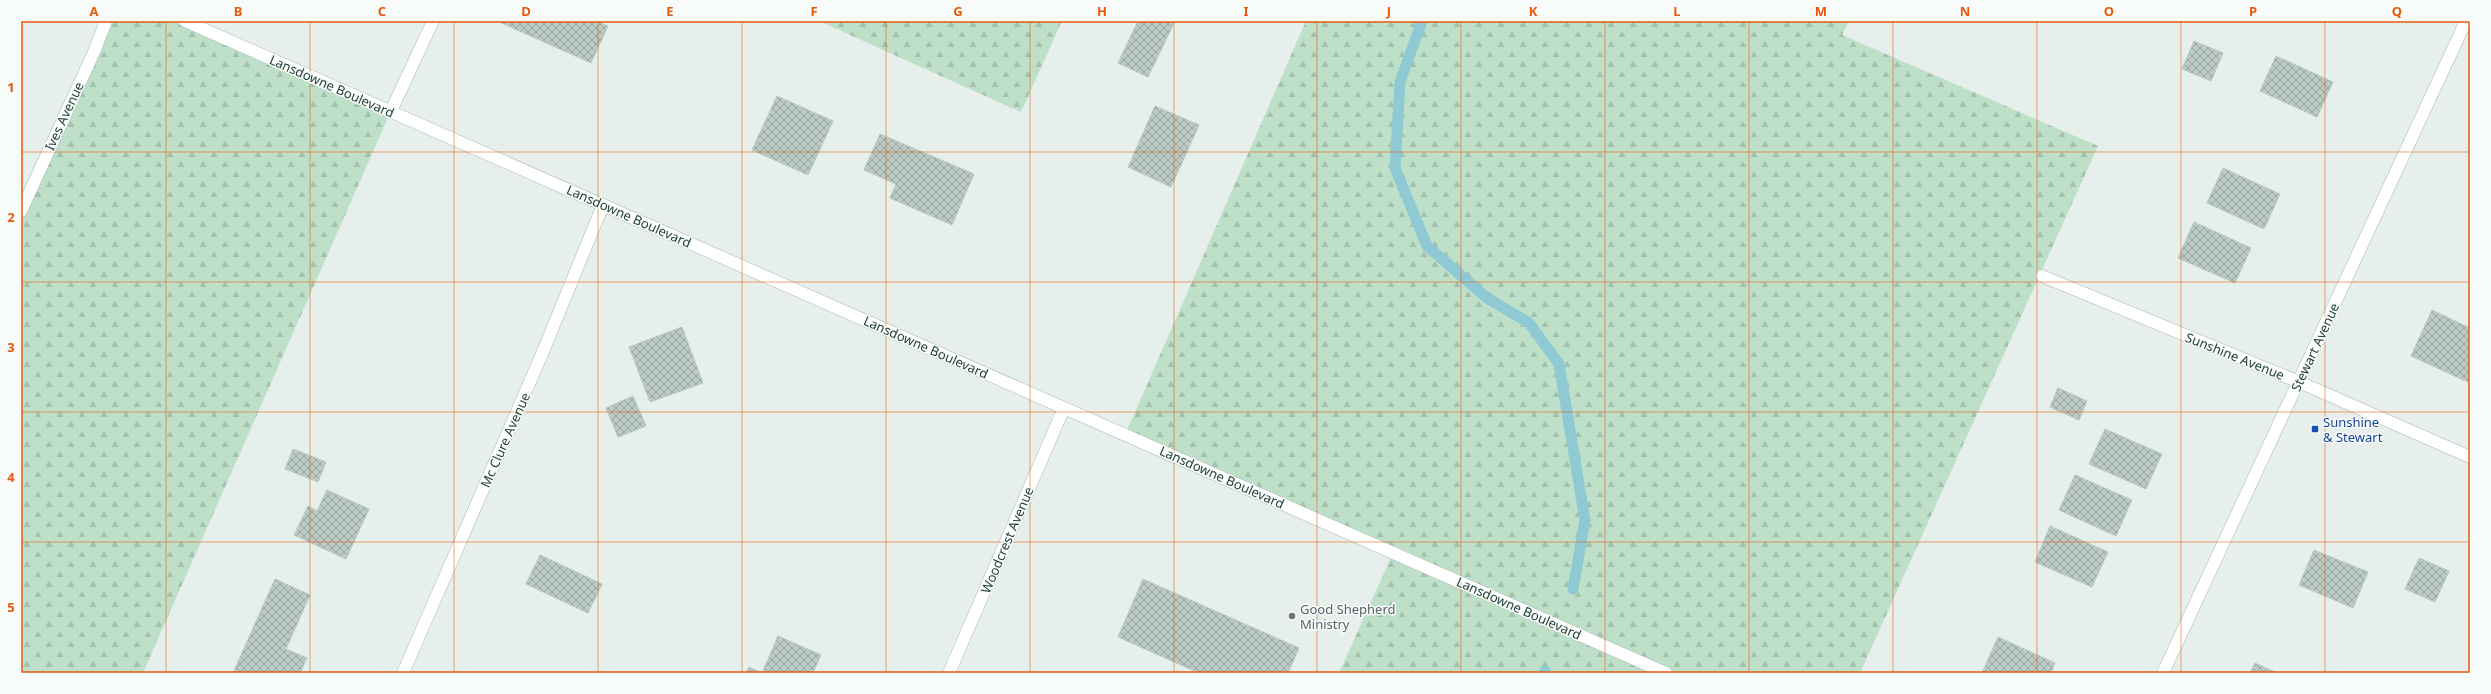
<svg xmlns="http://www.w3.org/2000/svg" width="2491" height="694" viewBox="0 0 2491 694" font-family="'Noto Sans',sans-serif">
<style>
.forest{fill:url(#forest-firs)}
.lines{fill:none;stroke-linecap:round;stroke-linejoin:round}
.stream{stroke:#8ec9d4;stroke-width:11}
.building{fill:url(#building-cross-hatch);stroke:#b8c9c2}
.minor-casing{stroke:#a8b8b2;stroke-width:13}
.tertiary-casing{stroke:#a8b8b2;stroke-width:13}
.minor{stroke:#fff;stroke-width:12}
.tertiary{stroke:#fff;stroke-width:12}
.grid{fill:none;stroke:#e8590c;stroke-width:1;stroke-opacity:0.55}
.transit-dot{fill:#1a4fb4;stroke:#f7fbf9;stroke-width:1.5}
.worship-dot{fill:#6b7280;stroke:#f7fbf9;stroke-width:1.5}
.labels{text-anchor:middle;stroke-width:3;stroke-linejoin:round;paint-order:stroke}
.street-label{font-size:13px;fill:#24423a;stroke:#f7fbf9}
.transit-label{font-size:13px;fill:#164399;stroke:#f7fbf9;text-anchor:start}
.worship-label{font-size:13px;fill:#5b616d;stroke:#f7fbf9;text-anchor:start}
.neatline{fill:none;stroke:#e8590c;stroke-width:1.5}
.grid-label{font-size:13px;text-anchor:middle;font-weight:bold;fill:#e8590c}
</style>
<defs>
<pattern id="forest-firs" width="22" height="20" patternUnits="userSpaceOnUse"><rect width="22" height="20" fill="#bfe0c8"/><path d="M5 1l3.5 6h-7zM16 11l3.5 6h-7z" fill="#a4c1ad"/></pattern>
<pattern id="building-cross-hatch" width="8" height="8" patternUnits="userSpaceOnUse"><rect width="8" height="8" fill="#bbcac4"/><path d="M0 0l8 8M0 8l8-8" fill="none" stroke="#98a6a0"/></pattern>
</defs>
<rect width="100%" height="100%" fill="#e6efeb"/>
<g class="forest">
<polygon points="106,21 185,21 391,111 143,673 21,673 21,211"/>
<polygon points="819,21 1062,21 1021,112"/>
<polygon points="1306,21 1849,21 1842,35 2098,146 1860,673 1339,673 1393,553 1125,435"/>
</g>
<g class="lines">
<g class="stream">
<polyline points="1422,21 1400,82 1395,168 1427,246 1487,298 1529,323 1559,364 1585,520 1573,589"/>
<polyline points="1545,671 1545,673"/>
</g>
</g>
<g class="building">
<polygon points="497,21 597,21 608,26 591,63"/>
<polygon points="1138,21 1175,21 1148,77 1118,63"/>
<polygon points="2194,41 2223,53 2211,81 2182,69"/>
<polygon points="2276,56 2333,82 2317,117 2260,91"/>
<polygon points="777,96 833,121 808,175 752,150"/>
<polygon points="1155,106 1199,125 1171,187 1128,167"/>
<polygon points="880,134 974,174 952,225 890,198 896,184 864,170"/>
<polygon points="2223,168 2280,194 2264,229 2207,203"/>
<polygon points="2194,222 2251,248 2235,283 2178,258"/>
<polygon points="2432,310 2470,328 2470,383 2411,356"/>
<polygon points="682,327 703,383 650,402 629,347"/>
<polygon points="2058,388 2087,401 2079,420 2050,407"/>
<polygon points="633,396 646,426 618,437 606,408"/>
<polygon points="2105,429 2162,454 2146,489 2089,464"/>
<polygon points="293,449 326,462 318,482 285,469"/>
<polygon points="2075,475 2132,500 2116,536 2059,510"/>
<polygon points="327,490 369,509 346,559 294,535 308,506 317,511"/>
<polygon points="2050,526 2108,552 2092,587 2035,562"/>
<polygon points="2314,550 2368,572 2353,608 2299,585"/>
<polygon points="540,555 602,584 588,613 526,584"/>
<polygon points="2419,558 2449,571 2435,602 2405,589"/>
<polygon points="275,579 310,595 286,649 307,658 300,673 233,673"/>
<polygon points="1143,579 1299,648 1288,673 1199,673 1118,637"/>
<polygon points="778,636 821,655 813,673 746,673 749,667 762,673"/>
<polygon points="1998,637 2055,663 2051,673 1982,673"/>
<polygon points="2255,663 2277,673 2250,673"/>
</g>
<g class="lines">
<defs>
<g id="minor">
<polyline points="391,111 433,21"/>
<polyline points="21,211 94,52 106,21"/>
<polyline points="2042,276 2299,382 2470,457"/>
<polyline points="403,673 542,354 603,205"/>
<polyline points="949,673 1064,408"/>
</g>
<g id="tertiary">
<polyline points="185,21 1666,673"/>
<polyline points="2163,673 2466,21"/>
</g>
</defs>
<use href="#minor" class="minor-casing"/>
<use href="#tertiary" class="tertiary-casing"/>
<use href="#minor" class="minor"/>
<use href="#tertiary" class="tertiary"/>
</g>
<path class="grid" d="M 166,21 L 166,673M 310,21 L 310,673M 454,21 L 454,673M 598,21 L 598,673M 742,21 L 742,673M 886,21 L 886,673M 1030,21 L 1030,673M 1174,21 L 1174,673M 1317,21 L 1317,673M 1461,21 L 1461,673M 1605,21 L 1605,673M 1749,21 L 1749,673M 1893,21 L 1893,673M 2037,21 L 2037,673M 2181,21 L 2181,673M 2325,21 L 2325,673M 21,152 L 2470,152M 21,282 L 2470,282M 21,412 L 2470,412M 21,542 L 2470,542"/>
<rect class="transit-dot" x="2311" y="425" width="8" height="8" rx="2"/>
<circle class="worship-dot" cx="1292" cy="616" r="4"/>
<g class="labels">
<g class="street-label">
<text transform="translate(332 86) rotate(24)" y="5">Lansdowne Boulevard</text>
<text transform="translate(64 116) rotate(-65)" y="5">Ives Avenue</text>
<text transform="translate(629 216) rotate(24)" y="5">Lansdowne Boulevard</text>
<text transform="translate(926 347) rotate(24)" y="5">Lansdowne Boulevard</text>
<text transform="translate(2315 347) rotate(-65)" y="5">Stewart Avenue</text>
<text transform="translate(2235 356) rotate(22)" y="5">Sunshine Avenue</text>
<text transform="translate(505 440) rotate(-66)" y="5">Mc Clure Avenue</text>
<text transform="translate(1222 477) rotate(24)" y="5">Lansdowne Boulevard</text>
<text transform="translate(1007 540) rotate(-67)" y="5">Woodcrest Avenue</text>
<text transform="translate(1519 608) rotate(24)" y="5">Lansdowne Boulevard</text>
</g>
<g class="transit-label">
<text x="2323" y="427">Sunshine<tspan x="2323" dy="15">&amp; Stewart</tspan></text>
</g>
<g class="worship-label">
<text x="1300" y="614">Good Shepherd<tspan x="1300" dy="15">Ministry</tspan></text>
</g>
</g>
<rect width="2491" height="694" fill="none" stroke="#f7fbf9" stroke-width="44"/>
<rect x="22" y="22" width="2447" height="650" class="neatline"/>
<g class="grid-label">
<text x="94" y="16">A</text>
<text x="238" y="16">B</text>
<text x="382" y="16">C</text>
<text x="526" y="16">D</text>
<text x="670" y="16">E</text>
<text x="814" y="16">F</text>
<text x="958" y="16">G</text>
<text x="1102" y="16">H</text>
<text x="1246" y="16">I</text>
<text x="1389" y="16">J</text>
<text x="1533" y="16">K</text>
<text x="1677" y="16">L</text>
<text x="1821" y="16">M</text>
<text x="1965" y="16">N</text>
<text x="2109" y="16">O</text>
<text x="2253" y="16">P</text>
<text x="2397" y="16">Q</text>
<text x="11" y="92">1</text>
<text x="11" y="222">2</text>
<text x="11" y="352">3</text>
<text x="11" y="482">4</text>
<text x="11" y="612">5</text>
</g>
</svg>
